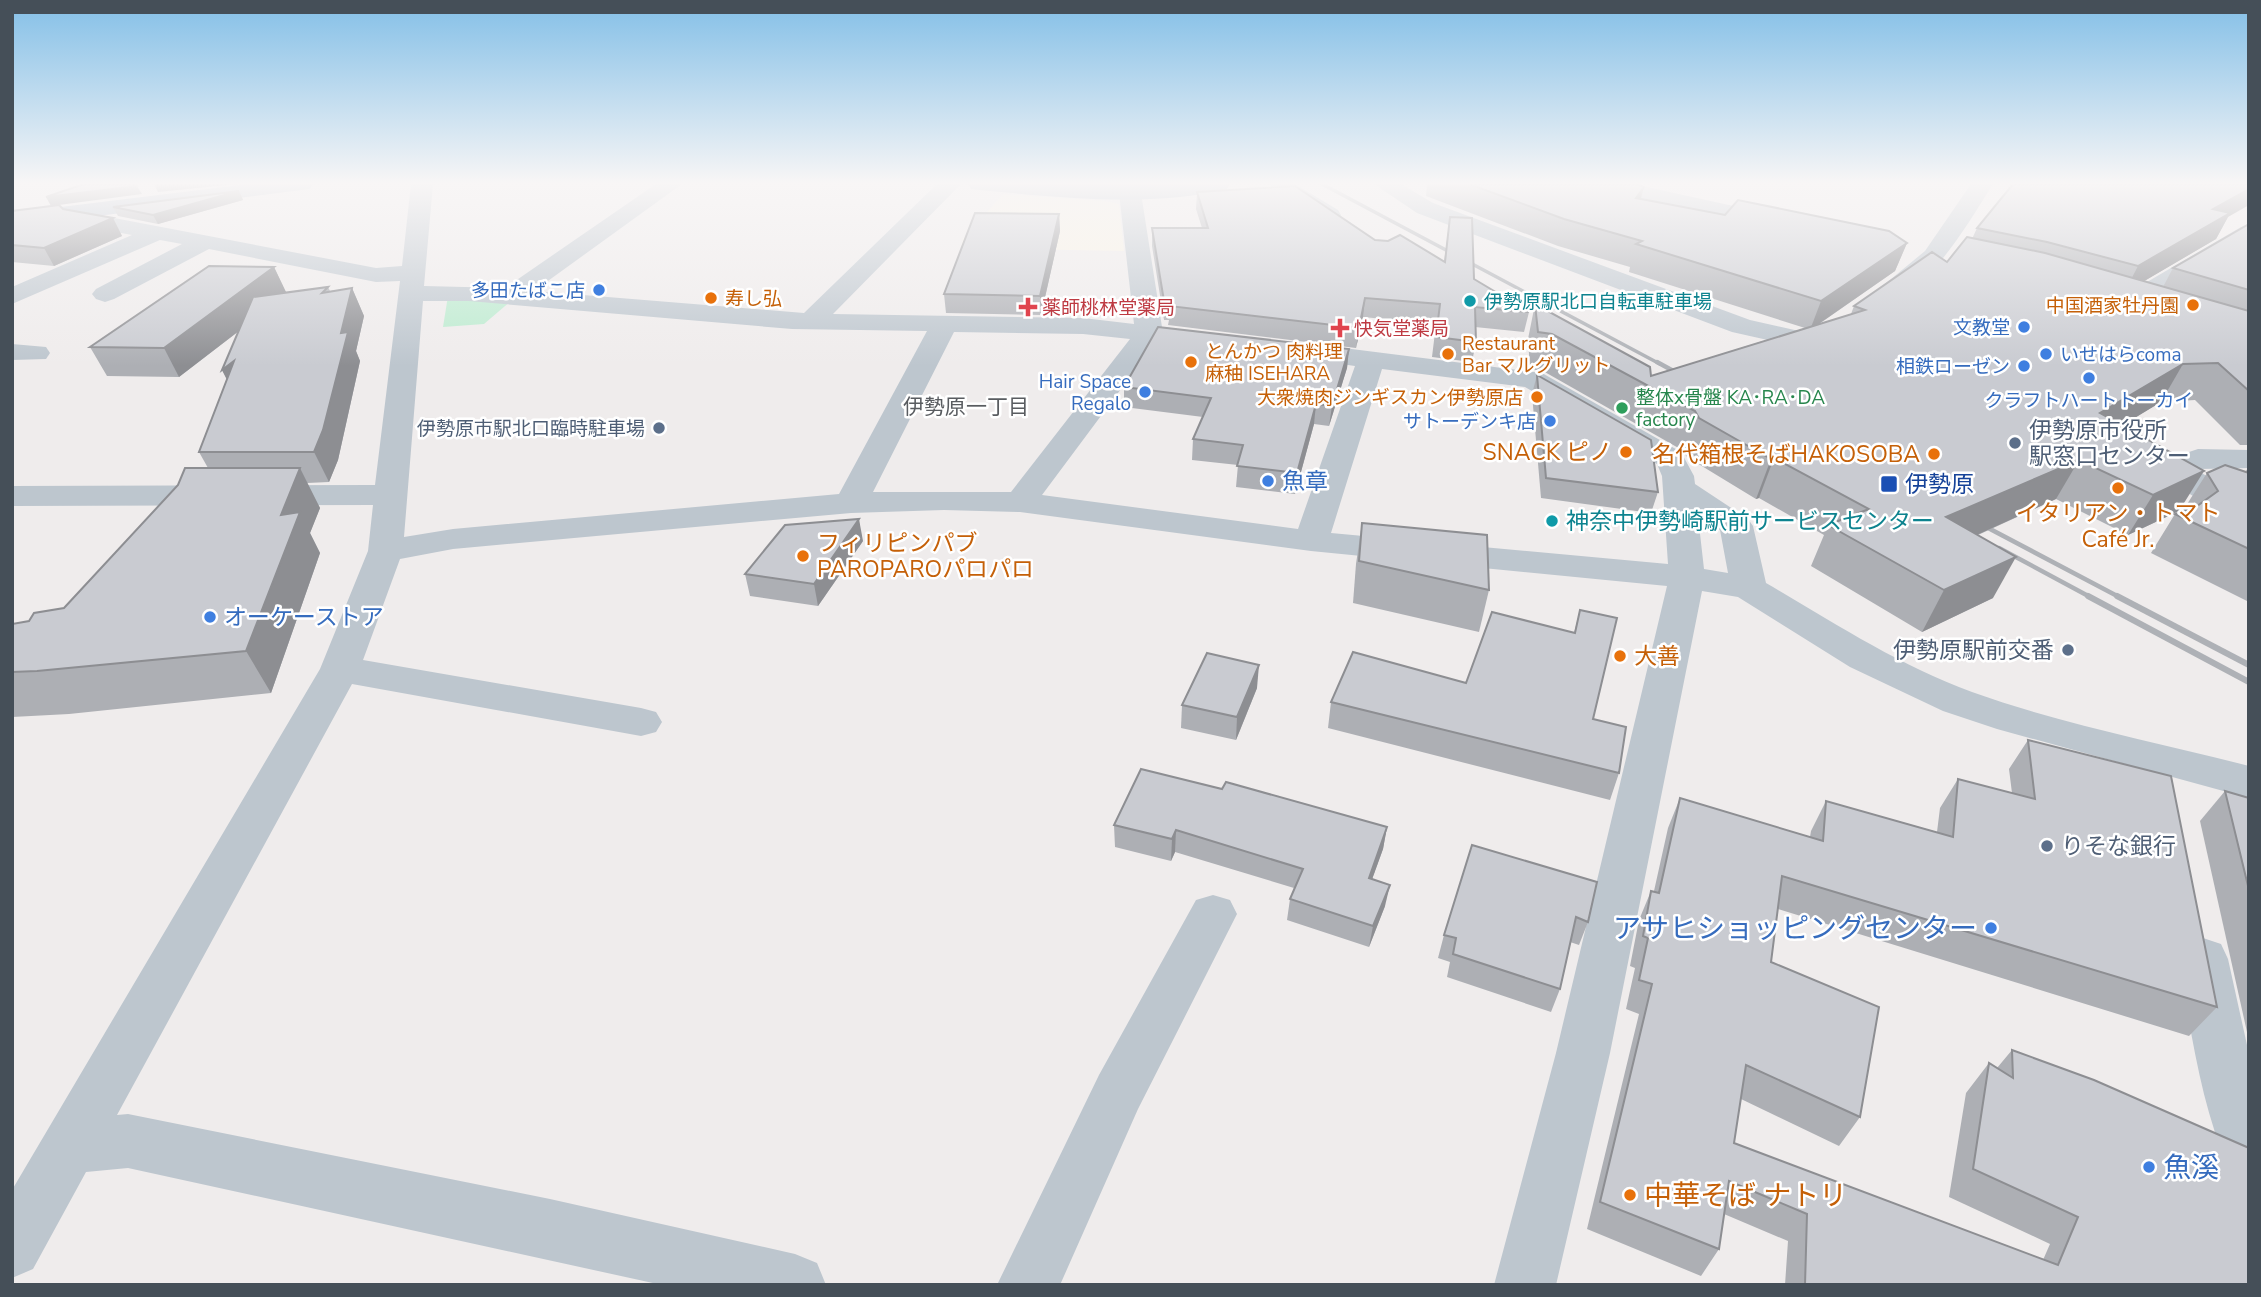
<svg xmlns="http://www.w3.org/2000/svg" width="2261" height="1297" viewBox="0 0 2261 1297" font-family="'Nunito Sans','Noto Sans JP',sans-serif">
<style>
.commercial{fill:#faf4e5}
.green{fill:#bbebcf}
.lines{fill:none;stroke-linecap:round;stroke-linejoin:round}
.minor{fill:#bdc6ce;fill-rule:evenodd}
.major{fill:#adbaca;fill-rule:evenodd}
.rail-far2{stroke:#aeb1b6;stroke-width:3.5}
.rail-far1{stroke:#aeb1b6;stroke-width:4.5}
.rail{stroke:#aeb1b6;stroke-width:6}
.wall{fill:#adafb4}
.shaded-wall{fill:#8d8e92}
.building{fill:#c9cbd1;stroke:#8d8e92;stroke-width:2}
.shop-dot{fill:#3f7fe0;stroke:#fff;stroke-width:2.5}
.food-dot{fill:#e8710a;stroke:#fff;stroke-width:2.5}
.culture-dot{fill:#0f9aa8;stroke:#fff;stroke-width:2.5}
.health-dot{fill:#e0444e;stroke:#fff;stroke-width:2.5}
.leisure-dot{fill:#2e9e5b;stroke:#fff;stroke-width:2.5}
.service-dot{fill:#5c6f8a;stroke:#fff;stroke-width:2.5}
.transit-dot{fill:#1a4fb4;stroke:#fff;stroke-width:2.5}
.labels{text-anchor:middle;stroke-width:5;stroke-linejoin:round;paint-order:stroke}
.far-shop-label{font-size:19px;fill:#366cbe;stroke:#fff;text-anchor:end}
.far-food-label{font-size:19px;fill:#c56008;stroke:#fff;text-anchor:start}
.far-culture-label{font-size:19px;fill:#0d838f;stroke:#fff;text-anchor:start}
.far-health-label{font-size:19px;fill:#be3a42;stroke:#fff;text-anchor:start}
.far-leisure-label{font-size:19px;fill:#27864d;stroke:#fff;text-anchor:start}
.far-service-label{font-size:19px;fill:#4e5e75;stroke:#fff;text-anchor:end}
.far-neighbourhood-label{font-size:21px;fill:#595c60;stroke:#fff}
.service-label{font-size:23px;fill:#4e5e75;stroke:#fff;text-anchor:start}
.food-label{font-size:23px;fill:#c56008;stroke:#fff;text-anchor:end}
.shop-label{font-size:23px;fill:#366cbe;stroke:#fff;text-anchor:start}
.transit-label{font-size:23px;fill:#164399;stroke:#fff;text-anchor:start}
.culture-label{font-size:23px;fill:#0d838f;stroke:#fff;text-anchor:start}
.near-shop-label{font-size:28px;fill:#366cbe;stroke:#fff;text-anchor:end}
.near-food-label{font-size:28px;fill:#c56008;stroke:#fff;text-anchor:start}
</style>
<rect width="100%" height="100%" fill="#efecec"/>
<polygon class="commercial" points="1003,194 1105,201 1119,204 1124,251 961,248 963,239"/>
<polygon class="green" points="448,296 511,301 484,324 443,327"/>
<g class="lines">
<g class="minor">
<path d="M 411,184 L 433,184 L 424,286 L 505,288 L 656,184 L 682,184 L 534,291 L 804,313 L 937,184 L 961,184 L 833,314 L 1083,318 L 1134,324 L 1119,193 L 1121,184 L 1143,184 L 1141,193 L 1162,327 L 1215,334 L 1219,340 L 1215,346 L 1205,348 L 1156,342 L 1042,495 L 1298,529 L 1355,366 L 1286,356 L 1282,350 L 1286,344 L 1296,342 L 1542,373 L 1681,452 L 1694,476 L 1695,484 L 1748,519 L 1753,526 L 1766,583 C 1833,622 1898,665 1972,692 C 2061,724 2157,742 2249,766 L 2249,798 L 1997,729 L 1943,711 L 1850,667 L 1738,597 L 1702,591 L 1610,1053 L 1556,1285 L 1494,1285 L 1556,1053 L 1667,586 L 1311,551 L 1020,512 L 944,510 L 851,513 L 453,549 L 400,559 L 363,660 L 641,708 L 656,712 L 662,722 L 656,732 L 641,736 L 352,684 L 117,1115 L 128,1114 L 550,1199 L 795,1254 L 817,1263 L 826,1285 L 662,1285 L 128,1168 L 86,1172 L 33,1269 L 12,1278 L 12,1190 L 320,669 L 368,551 L 373,505 L 12,506 L 12,486 L 375,485 L 400,281 L 376,282 L 209,249 L 114,299 L 105,302 L 96,299 L 92,294 L 96,289 L 182,244 L 160,240 L 12,304 L 12,287 L 132,235 L 73,224 L 70,219 L 74,206 L 90,206 L 93,214 L 376,268 L 402,266 ZM 423,301 L 469,301 L 792,329 L 927,331 L 839,494 L 453,529 L 404,537 ZM 954,332 L 1083,334 L 1130,339 L 1011,492 L 873,492 ZM 1382,369 L 1525,387 L 1657,464 L 1662,476 L 1668,564 L 1331,533 ZM 1698,516 L 1720,530 L 1728,573 L 1704,569 Z"/>
<polygon points="1269,184 1295,184 1338,210 1341,215 1338,220 1322,220"/>
<polygon points="1374,184 1401,184 1433,203 1750,320 1808,333 1830,325 1840,327 1843,333 1840,339 1812,350 1732,332 1417,213"/>
<polygon points="1592,184 1633,184 1779,216 1787,218 1790,223 1787,228 1779,230 1603,190 1595,189"/>
<path d="M 1971,184 L 1993,184 C 1974,213 1924,304 1885,294 L 1881,289 L 1885,284 L 1925,251 Z"/>
<polygon points="2249,225 2249,242 2136,311 2127,313 2118,311 2114,305 2118,299 2241,227"/>
<polygon points="12,344 46,347 50,353 46,359 12,360"/>
<path d="M 2198,449 L 2249,450 L 2249,468 L 2200,469 L 2203,474 L 2249,496 L 2249,519 C 2234,515 2192,498 2181,488 C 2175,483 2171,475 2167,469 L 2174,457 Z"/>
<polygon points="1213,895 1230,900 1237,914 1138,1109 1060,1285 997,1285 1099,1075 1196,900"/>
<path d="M 2203,938 L 2221,944 L 2228,959 L 2249,1054 L 2249,1177 L 2229,1169 C 2200,1103 2191,1029 2178,959 L 2185,944 Z"/>
</g>
<g class="major">
<polygon points="248,184 313,184 310,189 302,190 12,227 12,213"/>
<path d="M 968,184 L 1230,184 L 1227,189 C 1150,208 1057,197 979,190 L 971,189 Z"/>
</g>
<polyline class="rail-far2" points="1322,184 1660,364"/>
<g class="rail-far1">
<polyline points="1657,362 1688,379"/>
<polyline points="1973,520 2121,598"/>
<polyline points="1999,548 2092,598"/>
</g>
<g class="rail">
<polyline points="2088,596 2249,682"/>
<polyline points="2117,596 2249,665"/>
</g>
</g>
<g class="wall">
<polygon points="1427,184 1636,184 1641,199 1725,215 1907,243 1895,271 1819,324 1851,314 1854,306 1947,262 1972,239 1977,228 2228,217 2216,239 2144,281 2163,287 2173,268 2249,224 2249,445 2240,445 2195,400 2161,402 2122,425 2179,511 2128,535 2056,499 1978,535 1993,598 1922,632 1811,566 1824,535 1759,498 1756,499 1687,457 1682,450 1543,371 1530,369 1528,339 1535,304 1651,376 1805,328 1629,272 1630,267 1558,246 1426,196"/>
<polygon points="239,191 243,200 158,224 118,216 113,207"/>
<polygon points="1197,192 1375,240 1444,262 1450,217 1474,279 1529,312 1524,332 1475,327 1476,342 1472,362 1432,357 1436,324 1363,317 1356,348 1168,325 1169,320 1164,320 1152,246 1152,228 1202,228 1196,209"/>
<polygon points="12,211 113,218 122,236 54,266 12,262"/>
<polygon points="1059,214 1060,231 1041,315 946,313 944,294"/>
<polygon points="274,267 286,293 328,287 330,291 352,288 364,316 356,351 360,361 338,460 329,482 307,483 320,508 310,533 320,553 271,693 69,714 12,717 12,624 29,621 64,608 208,468 199,452 227,379 222,370 239,331 179,377 107,376 90,347"/>
<polygon points="1349,349 1347,368 1329,426 1314,424 1295,494 1236,487 1238,465 1192,460 1193,439 1203,417 1124,407 1124,387"/>
<polygon points="1537,375 1658,492 1651,513 1541,498 1532,394"/>
<polygon points="2249,467 2249,602 2151,553 2175,514 2182,512 2207,473 2245,472"/>
<polygon points="1362,523 1489,590 1479,632 1353,603 1356,564"/>
<polygon points="863,541 818,606 750,596 745,574"/>
<polygon points="1580,610 1593,719 1619,773 1610,800 1328,728 1331,702 1466,683 1574,633"/>
<polygon points="1257,688 1236,740 1181,728 1182,705"/>
<polygon points="2028,740 2217,1007 2189,1036 1778,909 1771,962 1860,1117 1839,1146 1741,1099 1734,1143 2043,1260 2050,1244 1949,1197 1966,1093 1989,1063 1997,1068 2012,1050 2249,1285 1785,1285 1788,1241 1724,1214 1719,1249 1701,1276 1587,1229 1639,1014 1626,1009 1635,968 1630,966 1639,920 1651,891 1654,891 1668,828 1680,798 1810,837 1811,831 1826,801 1937,832 1940,808 1958,779 2012,793 2009,769"/>
<polygon points="1222,789 1387,827 1383,849 1372,879 1385,906 1369,947 1287,920 1290,899 1294,888 1175,852 1171,861 1115,847 1114,825"/>
<polygon points="2225,791 2249,798 2249,1041 2200,821"/>
<polygon points="1472,845 1588,922 1579,945 1570,942 1560,989 1551,1012 1447,977 1450,962 1438,958 1444,935"/>
</g>
<g class="shaded-wall">
<polygon points="154,184 237,184 158,192"/>
<polygon points="137,186 142,194 51,206 46,197"/>
<polygon points="1644,187 1637,213 1636,198"/>
<polygon points="2249,189 2249,205 2228,217 2216,239 2124,293 2138,266 2213,209"/>
<polygon points="239,191 243,200 158,224 153,215"/>
<polygon points="1059,214 1060,231 1041,315 1040,296"/>
<polygon points="113,218 122,236 54,266 44,248"/>
<polygon points="1907,243 1895,271 1810,330 1821,301"/>
<polygon points="274,267 287,294 179,377 164,348"/>
<polygon points="352,288 364,316 356,351 360,361 338,460 329,482 314,452 341,333"/>
<polygon points="1365,298 1363,317 1356,348 1359,328"/>
<polygon points="1349,349 1347,368 1329,426 1332,406"/>
<polygon points="234,361 237,400 222,370"/>
<polygon points="2183,364 2161,402 2079,452 2100,413"/>
<polygon points="1316,404 1314,424 1295,494 1297,473"/>
<polygon points="1774,458 1759,498 1756,499 1771,459"/>
<polygon points="2079,460 2056,499 1926,558 1946,517"/>
<polygon points="300,468 320,508 310,533 320,553 271,693 246,651 281,515"/>
<polygon points="2204,471 2179,511 2128,535 2153,495"/>
<polygon points="859,519 863,541 818,606 814,584"/>
<polygon points="2016,557 1993,598 1922,632 1944,590"/>
<polygon points="1259,665 1257,688 1236,740 1237,717"/>
<polygon points="1387,827 1383,849 1365,899 1369,878"/>
<polygon points="1176,830 1175,852 1171,861 1172,839"/>
<polygon points="1390,885 1385,906 1369,947 1373,926"/>
</g>
<g class="building">
<polygon points="84,184 131,184 137,186 46,197"/>
<polygon points="1469,184 1636,184 1644,187 1636,198 1725,215 1738,200 1889,231 1907,243 1821,301 1636,244 1642,241 1564,219"/>
<polygon points="2013,184 2249,184 2249,189 2213,209 2230,213 2138,266 2047,242 1977,228"/>
<polygon points="1295,186 1375,240 1388,241 1400,235 1445,262 1450,217 1472,218 1474,279 1529,312 1475,307 1476,342 1436,337 1440,304 1365,298 1359,328 1169,306 1171,301 1164,301 1152,228 1208,228 1197,192"/>
<polygon points="239,191 153,215 113,207"/>
<polygon points="59,205 63,209 113,218 44,248 12,245 12,211"/>
<polygon points="975,213 1059,214 1040,296 944,294"/>
<polygon points="2249,224 2249,290 2173,268"/>
<polygon points="1967,237 2045,253 2249,311 2249,391 2218,363 2183,364 2100,413 2204,471 2153,495 2079,460 1946,517 2016,557 1944,590 1828,525 1869,509 1774,458 1771,459 1699,418 1695,411 1552,334 1538,332 1535,304 1650,367 1651,376 1865,310 1854,306 1932,252 1947,262"/>
<polygon points="209,266 274,267 164,348 90,347"/>
<polygon points="328,287 322,293 352,288 341,333 348,332 323,430 314,452 199,452 234,361 222,370 253,297"/>
<polygon points="1158,327 1349,349 1332,406 1316,404 1297,473 1237,466 1243,445 1193,439 1211,398 1124,387"/>
<polygon points="1537,375 1651,440 1658,492 1546,478"/>
<polygon points="2225,465 2249,473 2249,549 2175,514 2197,506 2218,491 2207,473"/>
<polygon points="185,468 300,468 281,515 300,512 246,651 37,671 12,672 12,624 29,621 34,613 64,608 178,485"/>
<polygon points="859,519 814,584 745,574 785,525"/>
<polygon points="1362,523 1487,535 1489,590 1359,561"/>
<polygon points="1580,610 1617,618 1593,719 1626,727 1619,773 1331,702 1353,652 1466,683 1492,612 1575,633"/>
<polygon points="1207,653 1259,665 1237,717 1182,705"/>
<polygon points="2028,740 2171,776 2217,1007 1782,876 1771,962 1879,1007 1860,1117 1746,1065 1734,1143 2058,1265 2078,1217 1973,1169 1989,1063 2013,1078 2012,1050 2094,1080 2249,1148 2249,1285 1805,1285 1807,1214 1729,1181 1719,1249 1600,1202 1652,984 1639,980 1648,938 1643,936 1651,891 1659,893 1680,798 1823,841 1826,801 1953,837 1958,779 2035,799"/>
<polygon points="1141,769 1222,789 1226,782 1387,827 1369,878 1390,885 1373,926 1290,899 1303,869 1176,830 1172,839 1114,825"/>
<polygon points="2225,791 2249,798 2249,890"/>
<polygon points="1472,845 1597,882 1588,922 1576,917 1560,989 1453,954 1456,938 1444,935"/>
</g>
<linearGradient id="sky" x2="0" y2="1"><stop stop-color="#83bfe7"/><stop offset="0.5" stop-color="#f8f6f6"/><stop offset="1" stop-color="#f8f6f6" stop-opacity="0"/></linearGradient>
<rect width="2261" height="366" fill="url(#sky)"/>
<g class="shop-dot">
<circle cx="599" cy="290" r="7"/>
<circle cx="2024" cy="327" r="7"/>
<circle cx="2046" cy="354" r="7"/>
<circle cx="2024" cy="366" r="7"/>
<circle cx="2089" cy="378" r="7"/>
<circle cx="1145" cy="392" r="7"/>
<circle cx="1550" cy="421" r="7"/>
<circle cx="1268" cy="481" r="7"/>
<circle cx="210" cy="617" r="7"/>
<circle cx="1991" cy="928" r="7"/>
<circle cx="2149" cy="1167" r="7"/>
</g>
<g class="food-dot">
<circle cx="711" cy="298" r="7"/>
<circle cx="2193" cy="305" r="7"/>
<circle cx="1448" cy="354" r="7"/>
<circle cx="1191" cy="362" r="7"/>
<circle cx="1537" cy="397" r="7"/>
<circle cx="1626" cy="452" r="7"/>
<circle cx="1934" cy="454" r="7"/>
<circle cx="2118" cy="488" r="7"/>
<circle cx="803" cy="556" r="7"/>
<circle cx="1620" cy="656" r="7"/>
<circle cx="1630" cy="1195" r="7"/>
</g>
<g class="culture-dot">
<circle cx="1470" cy="301" r="7"/>
<circle cx="1552" cy="521" r="7"/>
</g>
<g class="health-dot">
<path d="M1024.5 296.5h7v7h7v7h-7v7h-7v-7h-7v-7h7z"/>
<path d="M1336.5 317.5h7v7h7v7h-7v7h-7v-7h-7v-7h7z"/>
</g>
<circle class="leisure-dot" cx="1622" cy="408" r="7"/>
<g class="service-dot">
<circle cx="659" cy="428" r="7"/>
<circle cx="2015" cy="443" r="7"/>
<circle cx="2068" cy="650" r="7"/>
<circle cx="2047" cy="846" r="7"/>
</g>
<rect class="transit-dot" x="1880" y="475" width="18" height="18" rx="3.5"/>
<g class="labels">
<g class="far-shop-label">
<text x="585" y="297">多田たばこ店</text>
<text x="2010" y="334">文教堂</text>
<text x="2060" y="361" text-anchor="start">いせはらcoma</text>
<text x="2010" y="373">相鉄ローゼン</text>
<text x="1131" y="388">Hair Space<tspan x="1131" dy="22">Regalo</tspan></text>
<text x="2089" y="407" text-anchor="middle">クラフトハートトーカイ</text>
<text x="1536" y="428">サトーデンキ店</text>
</g>
<g class="far-food-label">
<text x="725" y="305">寿し弘</text>
<text x="2179" y="312" text-anchor="end">中国酒家牡丹園</text>
<text x="1462" y="350">Restaurant<tspan x="1462" dy="22">Bar マルグリット</tspan></text>
<text x="1205" y="358">とんかつ 肉料理<tspan x="1205" dy="22">麻秞 ISEHARA</tspan></text>
<text x="1523" y="404" text-anchor="end">大衆焼肉ジンギスカン伊勢原店</text>
</g>
<g class="far-culture-label">
<text x="1484" y="308">伊勢原駅北口自転車駐車場</text>
</g>
<g class="far-health-label">
<text x="1042" y="314">薬師桃林堂薬局</text>
<text x="1354" y="335">快気堂薬局</text>
</g>
<g class="far-leisure-label">
<text x="1636" y="404">整体x骨盤 KA･RA･DA<tspan x="1636" dy="22">factory</tspan></text>
</g>
<g class="far-service-label">
<text x="645" y="435">伊勢原市駅北口臨時駐車場</text>
</g>
<g class="far-neighbourhood-label">
<text x="966" y="414">伊勢原一丁目</text>
</g>
<g class="service-label">
<text x="2029" y="438">伊勢原市役所<tspan x="2029" dy="26">駅窓口センター</tspan></text>
<text x="2054" y="658" text-anchor="end">伊勢原駅前交番</text>
<text x="2061" y="854">りそな銀行</text>
</g>
<g class="food-label">
<text x="1612" y="460">SNACK ピノ</text>
<text x="1920" y="462">名代箱根そばHAKOSOBA</text>
<text x="2118" y="521" text-anchor="middle">イタリアン・トマト<tspan x="2118" dy="26">Café Jr.</tspan></text>
<text x="817" y="551" text-anchor="start">フィリピンパブ<tspan x="817" dy="26">PAROPAROパロパロ</tspan></text>
<text x="1634" y="664" text-anchor="start">大善</text>
</g>
<g class="shop-label">
<text x="1282" y="489">魚章</text>
<text x="224" y="625">オーケーストア</text>
</g>
<g class="transit-label">
<text x="1905" y="492">伊勢原</text>
</g>
<g class="culture-label">
<text x="1566" y="529">神奈中伊勢崎駅前サービスセンター</text>
</g>
<g class="near-shop-label">
<text x="1977" y="938">アサヒショッピングセンター</text>
<text x="2163" y="1177" text-anchor="start">魚溪</text>
</g>
<g class="near-food-label">
<text x="1644" y="1205">中華そば ナトリ</text>
</g>
</g>
<rect width="2261" height="1297" fill="none" stroke="#454f58" stroke-width="28"/>
</svg>
